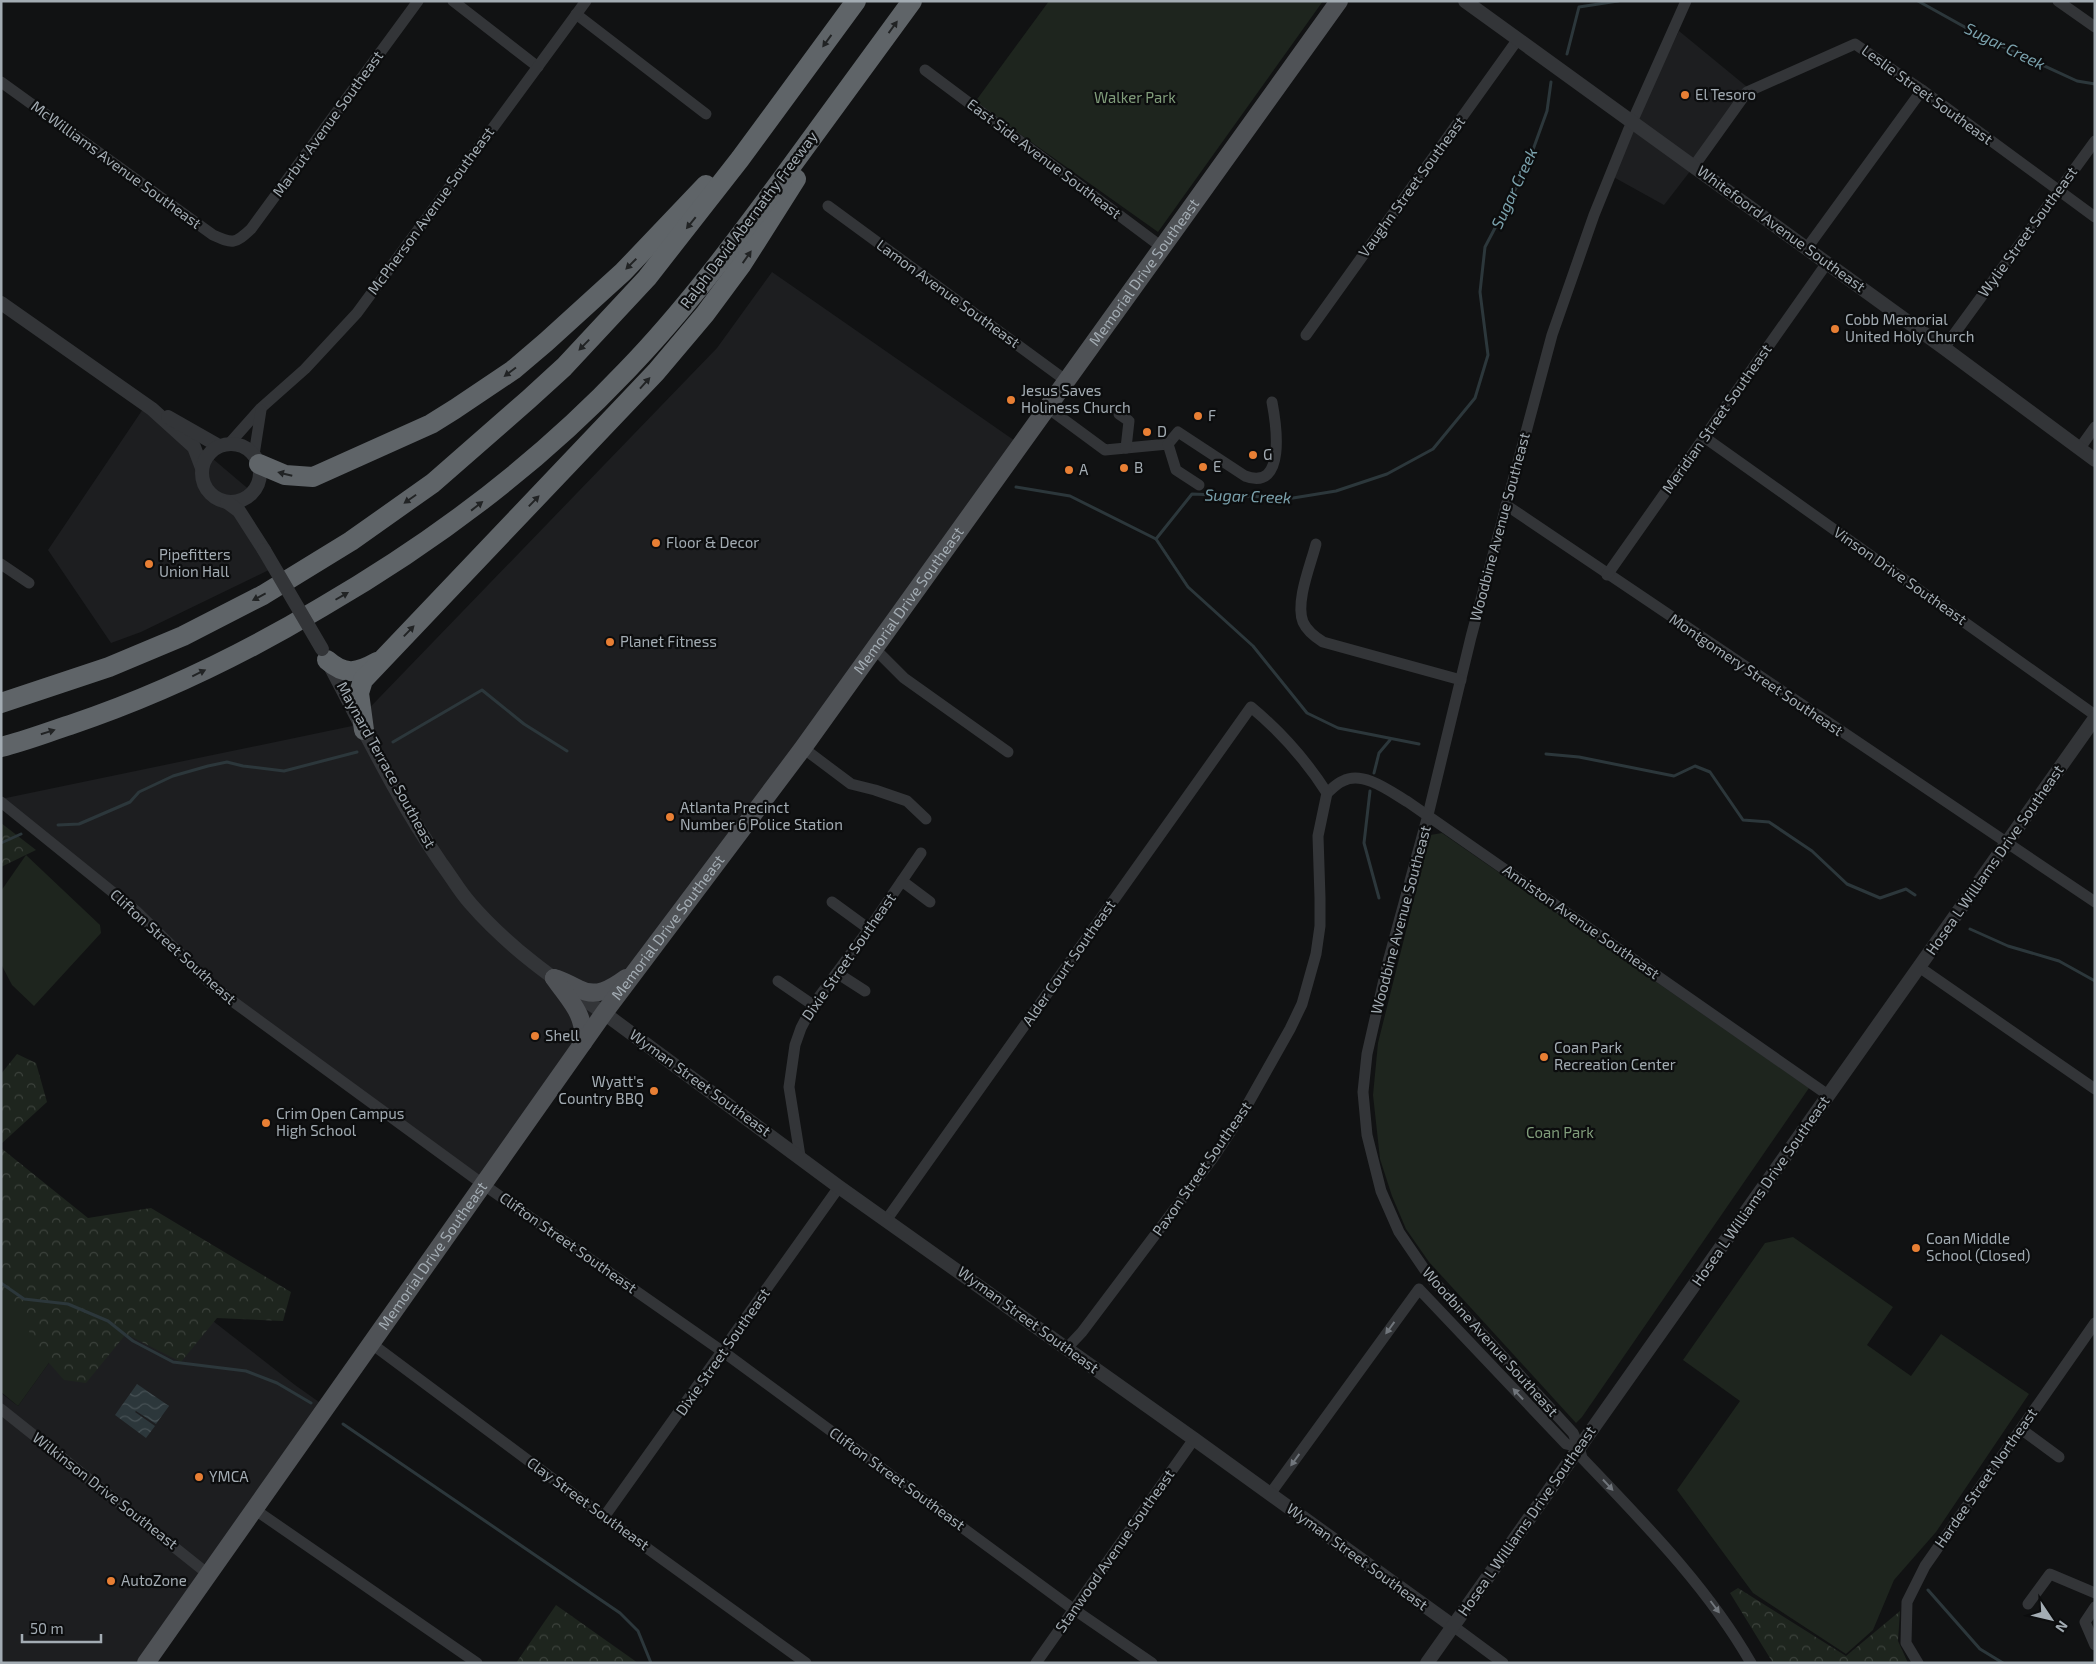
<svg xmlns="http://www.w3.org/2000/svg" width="2096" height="1664" viewBox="0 0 2096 1664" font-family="'Exo 2',sans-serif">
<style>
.built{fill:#1d1e20}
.green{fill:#1e251e}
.forest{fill:url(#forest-crowns)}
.water{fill:url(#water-waves)}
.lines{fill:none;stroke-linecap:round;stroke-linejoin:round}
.stream{stroke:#2c373b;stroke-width:3}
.minor{stroke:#333538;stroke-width:11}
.tertiary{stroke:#333538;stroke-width:14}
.primary{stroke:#4f5256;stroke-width:18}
.motorway{stroke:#5f6468;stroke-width:20}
.tertiary-bridge{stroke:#333538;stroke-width:14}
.oneway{fill:#212324}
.oneway2{fill:#71767c}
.poi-dot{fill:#e87f34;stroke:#0c0d0e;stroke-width:2}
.labels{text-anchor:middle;stroke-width:4.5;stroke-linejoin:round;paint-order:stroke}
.poi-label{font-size:15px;fill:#a3acb3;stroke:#0c0d0e;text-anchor:start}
.street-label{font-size:15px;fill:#a3acb3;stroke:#0c0d0e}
.park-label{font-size:15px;fill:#819d7b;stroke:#0c0d0e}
.water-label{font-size:16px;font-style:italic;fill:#7ba2ad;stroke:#0c0d0e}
</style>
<defs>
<pattern id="forest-crowns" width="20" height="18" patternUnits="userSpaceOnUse" patternTransform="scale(1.25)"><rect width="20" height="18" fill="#1e251e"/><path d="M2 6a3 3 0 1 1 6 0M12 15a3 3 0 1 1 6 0" fill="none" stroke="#3c423c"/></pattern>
<pattern id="water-waves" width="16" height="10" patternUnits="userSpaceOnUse" patternTransform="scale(1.25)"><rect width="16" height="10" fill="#2c373b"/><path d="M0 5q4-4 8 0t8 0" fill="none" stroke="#475155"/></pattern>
</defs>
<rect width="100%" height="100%" fill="#111213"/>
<g class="built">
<polygon points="1679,31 1752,91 1664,205 1608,174"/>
<polygon points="772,272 1021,445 487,1189 216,985 1,799 352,726 717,348"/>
<polygon points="147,403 252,492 235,499 273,568 141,632 111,643 48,550"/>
<polygon points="127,1254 295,1385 329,1409 149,1663 1,1663 1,1393 18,1406"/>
</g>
<g class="green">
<polygon points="1049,1 1323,1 1158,232 975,102"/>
<polygon points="1442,833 1809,1088 1582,1417 1576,1423 1429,1262 1406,1229 1392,1196 1380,1159 1373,1095 1378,1043 1430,835"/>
<polygon points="26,855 100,925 101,933 34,1006 12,985 1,964 1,891"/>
<polygon points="1,1172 127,1254 18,1406 1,1392"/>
<polygon points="1793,1237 1893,1307 1867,1345 1911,1376 1941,1334 2029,1394 1936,1532 1894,1580 1873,1630 1846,1654 1753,1593 1677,1490 1740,1401 1683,1360 1765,1243"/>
</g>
<g class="forest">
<polygon points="1,823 36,850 1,867"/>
<polygon points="17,1054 36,1063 47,1102 1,1144 1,1074"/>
<polygon points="1,1148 88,1218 151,1208 291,1292 283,1321 217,1318 181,1362 126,1334 86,1383 64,1380 35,1347 23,1315 1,1304"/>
<polygon points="1738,1588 1846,1656 1900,1611 1898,1641 1908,1663 1773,1663 1730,1593"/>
<polygon points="556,1605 638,1663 516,1663"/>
</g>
<polygon class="water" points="137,1384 169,1406 156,1424 136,1411 135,1412 155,1426 146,1438 115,1415"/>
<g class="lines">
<g class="stream">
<polyline points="1918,1 1988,40 2077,81 2095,84"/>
<polyline points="1567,54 1579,7 1618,1"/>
<polyline points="1016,487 1070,496 1156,539 1188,587 1253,646 1307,713 1338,728 1419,744"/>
<polyline points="1156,539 1192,494 1293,498 1336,491 1387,474 1433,449 1475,398 1488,355 1480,292 1485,247 1526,169 1547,111 1551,82"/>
<polyline points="393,742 482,690 524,724 567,751"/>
<polyline points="1546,754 1579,757 1674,776 1695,766 1710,772 1743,820 1769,822 1812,851 1847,884 1880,898 1906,889 1915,895"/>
<polyline points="1374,773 1379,753 1390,740"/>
<polyline points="1370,791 1364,843 1379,898"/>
<polyline points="58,825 79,824 93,818 130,802 139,792 173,776 208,766 227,762 243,766 284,771 357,752"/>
<polyline points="1,843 21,834"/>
<polyline points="1970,929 2008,946 2059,961 2095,981"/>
<polyline points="1,1283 24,1299 68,1304 108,1321 133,1341 173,1362 246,1371 277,1383 311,1403"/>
<polyline points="343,1424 620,1613 638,1631 651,1663"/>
<polyline points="1928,1590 1980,1649 2003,1663"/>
</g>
<g class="minor">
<polyline points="453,1 538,67"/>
<path d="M 1686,1 L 1628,131 L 1594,215 L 1552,335 L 1471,637 L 1428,815 L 1388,962 L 1367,1054 L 1363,1092 L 1367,1135 L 1381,1191 L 1399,1232 L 1429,1276 L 1573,1433 L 1579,1447 L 1582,1458 C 1643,1522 1707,1586 1751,1663"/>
<polyline points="2058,1 2095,27"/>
<polyline points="576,14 706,114"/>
<polyline points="925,70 1163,248"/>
<path d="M 1,82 L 213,235 C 233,244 235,244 251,229 L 418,1"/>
<polyline points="1694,166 1747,92 1855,44 1922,90 2095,217"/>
<polyline points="828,206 1068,382"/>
<polyline points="1807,248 1922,90"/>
<polyline points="1306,335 1518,39"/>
<polyline points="1944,348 2095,141"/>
<path d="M 1048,408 L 1105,450 L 1168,444 L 1178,432 L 1245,476 C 1287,492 1276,423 1272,402"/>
<polyline points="1119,414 1129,421 1126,448"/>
<polyline points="1704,437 2095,715"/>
<polyline points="229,444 261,408 305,369 357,313 586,1"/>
<polyline points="1168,444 1176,470 1199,485"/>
<polyline points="2080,448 2095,427"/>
<polyline points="254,455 261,410"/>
<polyline points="1506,505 2095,902"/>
<path d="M 1316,544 C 1311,564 1295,602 1303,622 C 1307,631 1315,637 1323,642 L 1461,680"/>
<polyline points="1,564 29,583"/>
<polyline points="1607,575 1827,263"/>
<polyline points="875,649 904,678 1008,752"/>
<polyline points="803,748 851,784 875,790 907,801 926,819"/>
<path d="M 1327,793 C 1332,789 1337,783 1343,781 C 1363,770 1391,792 1408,802 L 1828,1095"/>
<polyline points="1,802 136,911 210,983 235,1003 484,1185 729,1356 1069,1606 1152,1663"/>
<polyline points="902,881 930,902"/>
<polyline points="832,902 869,929"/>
<polyline points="1919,967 2095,1089"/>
<polyline points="837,973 865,991"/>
<polyline points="778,981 813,1005"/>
<polyline points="800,1156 789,1087 795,1045 801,1028 813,1005 869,929 921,853"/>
<path d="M 887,1219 L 1251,707 C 1281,732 1306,760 1327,793 L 1318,836 L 1320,898 L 1320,926 L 1316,954 L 1302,1004 L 1290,1029 L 1241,1116 L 1213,1158 L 1082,1332 L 1067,1348"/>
<polyline points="372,1344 604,1517 806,1663"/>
<polyline points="1,1409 208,1574"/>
<polyline points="2021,1429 2059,1457"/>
<polyline points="1270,1494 1419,1289 1566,1444 1579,1447"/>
<polyline points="254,1509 477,1663"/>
<polyline points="604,1517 839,1187"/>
<polyline points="2028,1604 2050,1574 2095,1593"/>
<polyline points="2095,1607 2085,1622 2095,1645"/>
<polyline points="1453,1626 1503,1663"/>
<polyline points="1036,1663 1194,1439"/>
<polyline points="1918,1663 1906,1643 1907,1602 1925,1566 2095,1323"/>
</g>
<g class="tertiary">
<polyline points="1465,1 1944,348 2095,460"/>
<polyline points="1,303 152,409 194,447 202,468"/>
<polyline points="168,417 219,446"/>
<circle cx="231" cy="473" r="29"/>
<polyline points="227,502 239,511 264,550"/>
<path d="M 328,662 C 364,730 397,799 441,863 C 451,876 459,891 470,903 C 508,947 556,981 604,1013 L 839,1187 L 1194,1439 L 1453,1626"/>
<polyline points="1427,1663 2095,718"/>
</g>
<g class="primary">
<path d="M 554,978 C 563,980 570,985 579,989 C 596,998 611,989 626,978"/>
<path d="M 554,978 C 569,1000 586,1014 583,1043"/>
<path id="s1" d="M 146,1663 L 604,1013 L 803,748 L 1339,1"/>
</g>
<g class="motorway">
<polyline points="259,464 285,475 313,477 431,424 455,409 513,370 546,342 623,272 706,185"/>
<path d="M 327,660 C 345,676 357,673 377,662"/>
<polyline points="1,703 109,667 183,636 263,595 351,541 433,483 529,399 564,367 647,278 740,159 856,1"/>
<polyline points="364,730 359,693 363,680 656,372 705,314 742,264 796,179"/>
<path d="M 1,747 C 25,741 48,732 70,725 C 159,695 242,655 322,607 C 434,542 538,464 627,370 C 686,309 736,241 787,172 C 828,115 870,58 912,1"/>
</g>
<polyline class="tertiary-bridge" points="264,550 322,649"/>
</g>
<defs><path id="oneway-solid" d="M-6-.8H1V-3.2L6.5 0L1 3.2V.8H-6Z" transform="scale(1.25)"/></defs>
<g class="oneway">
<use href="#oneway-solid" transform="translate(893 27) rotate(-54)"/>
<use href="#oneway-solid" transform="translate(827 41) rotate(126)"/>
<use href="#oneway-solid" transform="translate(691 223) rotate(129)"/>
<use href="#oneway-solid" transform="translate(747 257) rotate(-55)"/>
<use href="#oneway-solid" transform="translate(631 264) rotate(135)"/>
<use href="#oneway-solid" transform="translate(584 345) rotate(134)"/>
<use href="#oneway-solid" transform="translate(510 372) rotate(143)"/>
<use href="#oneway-solid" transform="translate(645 383) rotate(-48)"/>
<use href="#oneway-solid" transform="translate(285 474) rotate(-166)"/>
<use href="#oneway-solid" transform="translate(410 499) rotate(145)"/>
<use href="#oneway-solid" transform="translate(534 501) rotate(-46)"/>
<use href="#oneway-solid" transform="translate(477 506) rotate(-38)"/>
<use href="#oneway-solid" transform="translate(342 596) rotate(-30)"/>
<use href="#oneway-solid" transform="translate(259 597) rotate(152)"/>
<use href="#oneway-solid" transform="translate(409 631) rotate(-46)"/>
<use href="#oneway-solid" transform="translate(199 673) rotate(-26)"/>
<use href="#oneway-solid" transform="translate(48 732) rotate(-18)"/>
</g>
<g class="oneway2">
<use href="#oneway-solid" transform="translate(1390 1328) rotate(126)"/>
<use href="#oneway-solid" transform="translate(1518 1394) rotate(-133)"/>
<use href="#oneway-solid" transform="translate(1295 1460) rotate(126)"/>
<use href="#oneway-solid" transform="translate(1608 1485) rotate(47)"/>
<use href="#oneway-solid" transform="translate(1715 1607) rotate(53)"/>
</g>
<g class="poi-dot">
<circle cx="1685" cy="95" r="5"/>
<circle cx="1835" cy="329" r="5"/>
<circle cx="1011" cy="400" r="5"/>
<circle cx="1198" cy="416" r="5"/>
<circle cx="1147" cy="432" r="5"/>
<circle cx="1253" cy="455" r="5"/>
<circle cx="1203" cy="467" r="5"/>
<circle cx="1124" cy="468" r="5"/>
<circle cx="1069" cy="470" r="5"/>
<circle cx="656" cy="543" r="5"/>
<circle cx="149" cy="564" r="5"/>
<circle cx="610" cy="642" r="5"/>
<circle cx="670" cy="817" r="5"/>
<circle cx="535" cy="1036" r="5"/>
<circle cx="1544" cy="1057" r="5"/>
<circle cx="654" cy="1091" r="5"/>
<circle cx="266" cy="1123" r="5"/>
<circle cx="1916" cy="1248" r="5"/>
<circle cx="199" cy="1477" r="5"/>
<circle cx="111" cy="1581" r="5"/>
</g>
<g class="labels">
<g class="poi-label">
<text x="1695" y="100">El Tesoro</text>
<text x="1845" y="325">Cobb Memorial<tspan x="1845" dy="17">United Holy Church</tspan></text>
<text x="1021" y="396">Jesus Saves<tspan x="1021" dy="17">Holiness Church</tspan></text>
<text x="1208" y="421">F</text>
<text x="1157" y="437">D</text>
<text x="1263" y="460">G</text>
<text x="1213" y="472">E</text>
<text x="1134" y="473">B</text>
<text x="1079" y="475">A</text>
<text x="666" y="548">Floor &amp; Decor</text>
<text x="159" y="560">Pipefitters<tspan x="159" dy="17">Union Hall</tspan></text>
<text x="620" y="647">Planet Fitness</text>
<text x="680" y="813">Atlanta Precinct<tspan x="680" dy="17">Number 6 Police Station</tspan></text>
<text x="545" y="1041">Shell</text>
<text x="1554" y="1053">Coan Park<tspan x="1554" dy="17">Recreation Center</tspan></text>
<text x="644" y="1087" text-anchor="end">Wyatt's<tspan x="644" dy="17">Country BBQ</tspan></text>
<text x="276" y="1119">Crim Open Campus<tspan x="276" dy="17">High School</tspan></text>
<text x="1926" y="1244">Coan Middle<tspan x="1926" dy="17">School (Closed)</tspan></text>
<text x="209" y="1482">YMCA</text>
<text x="121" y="1586">AutoZone</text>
</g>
<g class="street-label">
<text transform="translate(1927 95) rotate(36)" y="5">Leslie Street Southeast</text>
<text transform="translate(328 124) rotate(-54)" y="5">Marbut Avenue Southeast</text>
<text transform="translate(1044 159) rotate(37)" y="5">East Side Avenue Southeast</text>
<text transform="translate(116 165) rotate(36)" y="5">McWilliams Avenue Southeast</text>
<text transform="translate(1412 187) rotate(-54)" y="5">Vaughn Street Southeast</text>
<text transform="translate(431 211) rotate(-54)" y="5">McPherson Avenue Southeast</text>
<text transform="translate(749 220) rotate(-53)" y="5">Ralph David Abernathy Freeway</text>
<text transform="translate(1781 229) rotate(36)" y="5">Whitefoord Avenue Southeast</text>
<text transform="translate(2028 232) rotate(-54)" y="5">Wylie Street Southeast</text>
<text dy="5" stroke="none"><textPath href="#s1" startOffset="1712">Memorial Drive Southeast</textPath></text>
<text transform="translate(948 294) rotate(36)" y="5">Lamon Avenue Southeast</text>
<text transform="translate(1717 419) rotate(-55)" y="5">Meridian Street Southeast</text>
<text transform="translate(1500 527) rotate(-75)" y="5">Woodbine Avenue Southeast</text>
<text transform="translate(1900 576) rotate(35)" y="5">Vinson Drive Southeast</text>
<text dy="5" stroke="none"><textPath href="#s1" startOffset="1308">Memorial Drive Southeast</textPath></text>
<text transform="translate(1756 675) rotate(34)" y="5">Montgomery Street Southeast</text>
<text transform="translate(386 765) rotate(61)" y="5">Maynard Terrace Southeast</text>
<text transform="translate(1995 860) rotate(-55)" y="5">Hosea L Williams Drive Southeast</text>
<text transform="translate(1401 920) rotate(-75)" y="5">Woodbine Avenue Southeast</text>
<text transform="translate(1581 922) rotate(35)" y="5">Anniston Avenue Southeast</text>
<text dy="5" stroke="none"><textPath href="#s1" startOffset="902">Memorial Drive Southeast</textPath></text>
<text transform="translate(173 947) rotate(42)" y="5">Clifton Street Southeast</text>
<text transform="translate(849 957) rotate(-55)" y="5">Dixie Street Southeast</text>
<text transform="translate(1069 963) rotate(-55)" y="5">Alder Court Southeast</text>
<text transform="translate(700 1083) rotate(36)" y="5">Wyman Street Southeast</text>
<text transform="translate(1202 1169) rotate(-55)" y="5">Paxon Street Southeast</text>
<text transform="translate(1761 1191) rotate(-55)" y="5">Hosea L Williams Drive Southeast</text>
<text transform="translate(568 1243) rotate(35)" y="5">Clifton Street Southeast</text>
<text dy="5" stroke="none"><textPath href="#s1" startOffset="498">Memorial Drive Southeast</textPath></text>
<text transform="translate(1028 1320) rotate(36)" y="5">Wyman Street Southeast</text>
<text transform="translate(1490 1342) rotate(48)" y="5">Woodbine Avenue Southeast</text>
<text transform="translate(723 1352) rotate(-55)" y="5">Dixie Street Southeast</text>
<text transform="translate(1986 1478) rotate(-55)" y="5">Hardee Street Northeast</text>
<text transform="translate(897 1479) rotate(36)" y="5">Clifton Street Southeast</text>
<text transform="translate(105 1491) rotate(38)" y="5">Wilkinson Drive Southeast</text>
<text transform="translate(588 1504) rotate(36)" y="5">Clay Street Southeast</text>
<text transform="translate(1527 1521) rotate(-55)" y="5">Hosea L Williams Drive Southeast</text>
<text transform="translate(1115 1551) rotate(-55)" y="5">Stanwood Avenue Southeast</text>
<text transform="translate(1357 1557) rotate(36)" y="5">Wyman Street Southeast</text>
</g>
<g class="park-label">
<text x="1135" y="103">Walker Park</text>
<text x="1560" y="1138">Coan Park</text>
</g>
<g class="water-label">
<text transform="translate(2005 46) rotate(26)" y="6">Sugar Creek</text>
<text transform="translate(1514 188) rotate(-65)" y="6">Sugar Creek</text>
<text transform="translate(1248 496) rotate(2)" y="6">Sugar Creek</text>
</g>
</g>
<rect width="2096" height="1664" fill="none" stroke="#a3acb3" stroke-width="5"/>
<g transform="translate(2051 1619) rotate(125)" stroke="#0c0d0e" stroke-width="4" paint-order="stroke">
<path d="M0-4L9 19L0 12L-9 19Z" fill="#a3acb3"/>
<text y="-8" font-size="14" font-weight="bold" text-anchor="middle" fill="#a3acb3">N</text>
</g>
<path d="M22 1634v8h79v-8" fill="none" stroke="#a3acb3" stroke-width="2.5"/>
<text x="30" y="1634" font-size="15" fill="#a3acb3" stroke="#0c0d0e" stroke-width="4" paint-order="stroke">50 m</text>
</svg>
